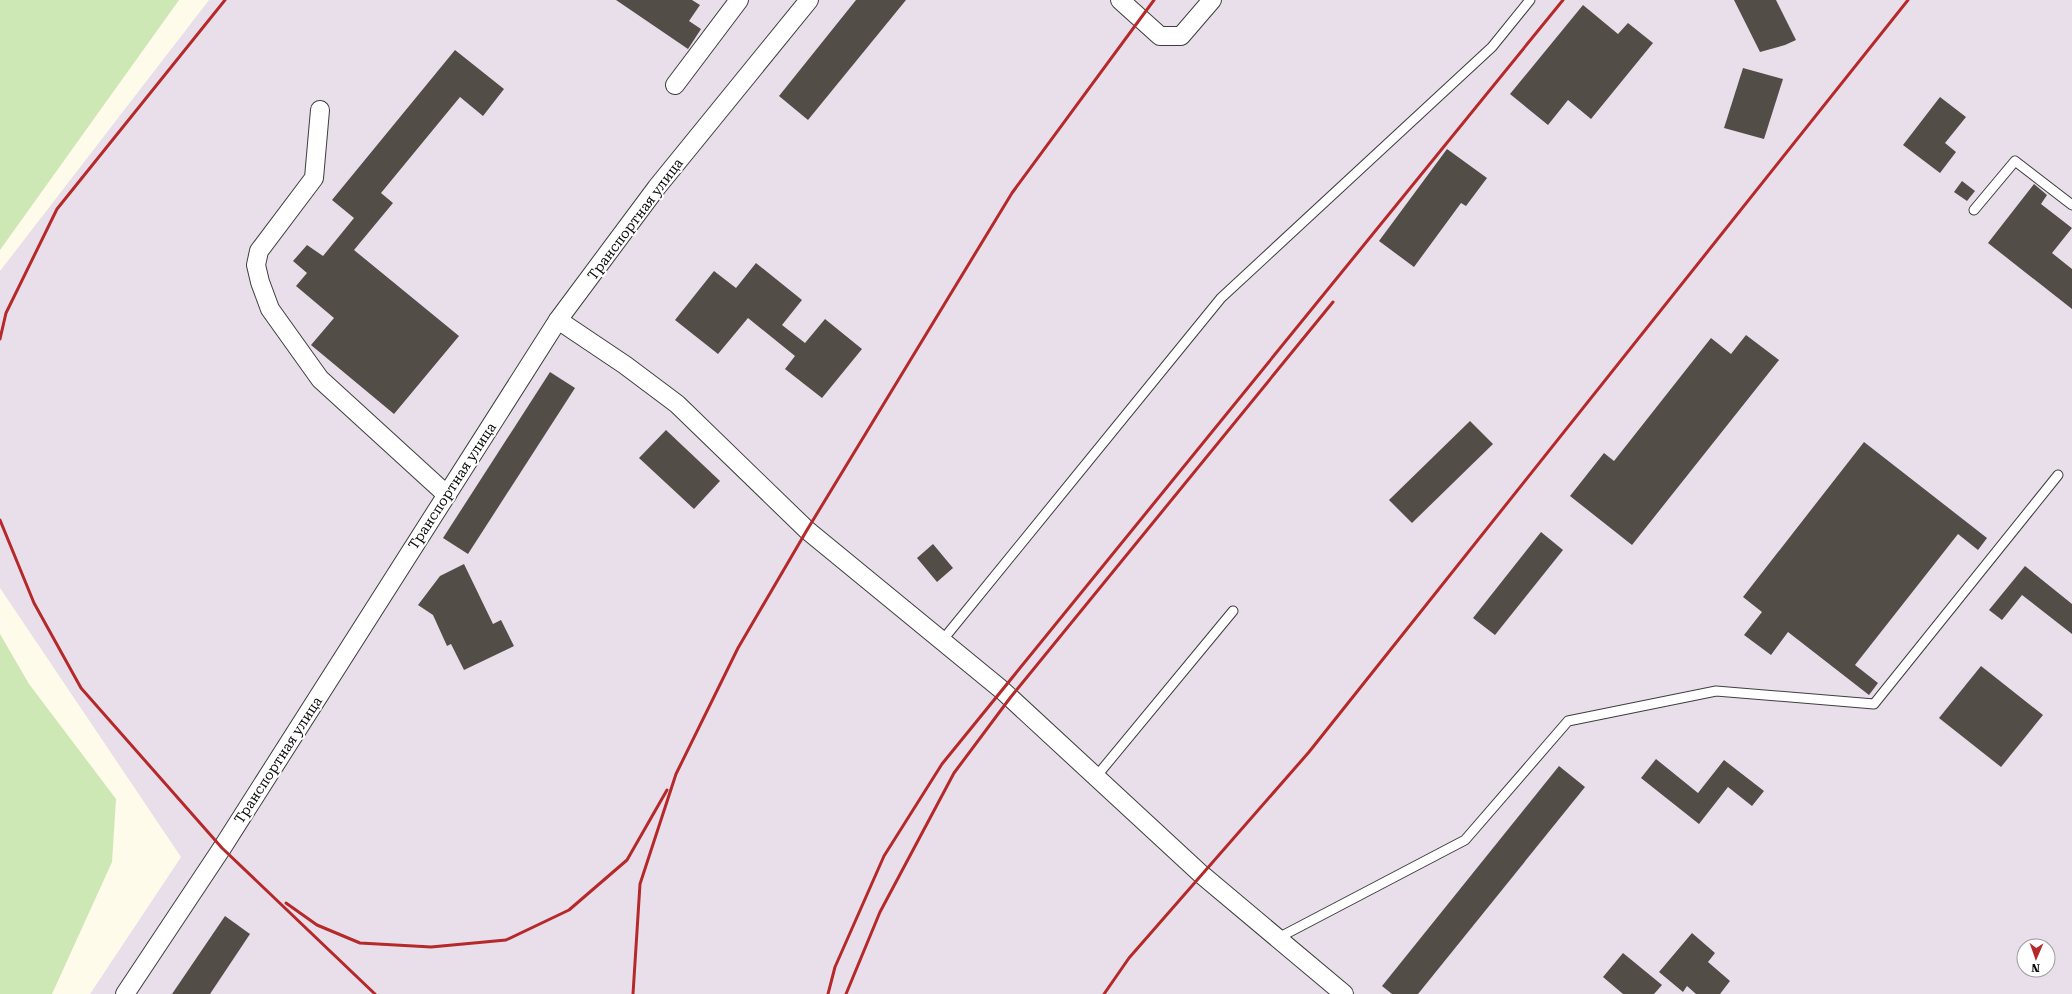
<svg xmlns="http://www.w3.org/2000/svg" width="2072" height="994" viewBox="0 0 2072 994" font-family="'Roboto Serif',serif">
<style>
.industrial{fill:#e9dfea;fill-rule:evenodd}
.green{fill:#cde7b5}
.building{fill:#534d48}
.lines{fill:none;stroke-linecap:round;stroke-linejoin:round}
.lane-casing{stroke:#3e3e3e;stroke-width:11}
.street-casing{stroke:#3e3e3e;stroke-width:20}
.lane{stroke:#fff;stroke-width:9}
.street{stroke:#fff;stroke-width:18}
.rail{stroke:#b5292a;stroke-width:3}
.labels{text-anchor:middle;stroke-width:4;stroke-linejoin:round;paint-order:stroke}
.street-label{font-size:14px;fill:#0b0b0b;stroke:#fff}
</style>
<rect width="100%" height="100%" fill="#fefbea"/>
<path class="industrial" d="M 209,0 L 2072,0 L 2072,994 L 90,994 L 181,857 L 0,588 L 0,271 ZM 2024,946 L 2048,946 L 2048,970 L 2024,970 Z"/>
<g class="green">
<polygon points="0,0 179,0 0,250"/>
<polygon points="0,634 29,684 116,799 112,862 52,994 0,994"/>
</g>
<g class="building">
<polygon points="616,0 692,0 700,5 689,21 701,29 688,49"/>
<polygon points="856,0 906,0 808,120 779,96"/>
<polygon points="1734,0 1776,0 1796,40 1785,45 1760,52"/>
<polygon points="1583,5 1618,34 1628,23 1653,43 1591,119 1568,100 1548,125 1510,94"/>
<polygon points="455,50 504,89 483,116 460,97 381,193 393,203 354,250 459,336 394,414 311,345 334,318 296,286 307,273 293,261 307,245 323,256 354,218 332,200"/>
<polygon points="1743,68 1783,79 1764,139 1724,128"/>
<polygon points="1940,97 1966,117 1945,143 1956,152 1940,173 1903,145"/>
<polygon points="1447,149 1487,178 1466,206 1461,203 1414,267 1379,241"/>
<polygon points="1962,181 1975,191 1967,201 1954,192"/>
<polygon points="2034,184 2047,195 2041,204 2072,228 2052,253 2072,269 2072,309 1988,243"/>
<polygon points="756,263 802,300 782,325 805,343 825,319 862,349 822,398 785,369 795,356 748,318 718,354 675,320 714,271 736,288"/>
<polygon points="1746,335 1779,360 1632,545 1570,496 1604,453 1614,461 1711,338 1731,354"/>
<polygon points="550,372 575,388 468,554 443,538"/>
<polygon points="1470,421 1493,444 1412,523 1389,500"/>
<polygon points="666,430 720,481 694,509 639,458"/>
<polygon points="1864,442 1987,538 1978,550 1958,534 1855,665 1878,683 1869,695 1788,632 1771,655 1744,635 1762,612 1743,597"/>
<polygon points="1541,532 1563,550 1495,635 1473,618"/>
<polygon points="933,544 953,568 937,582 917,558"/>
<polygon points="464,564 493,624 501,620 514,646 464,670 451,644 447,646 433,615 418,605 440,576"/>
<polygon points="2025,566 2072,604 2072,634 2022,595 2002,620 1989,610"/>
<polygon points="1981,666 2043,715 2001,767 1939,718"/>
<polygon points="1656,759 1698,793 1724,760 1764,791 1752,806 1728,787 1699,824 1641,778"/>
<polygon points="1559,766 1585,787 1418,994 1392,994 1382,986"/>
<polygon points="225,916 250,934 210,994 172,994"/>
<polygon points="1692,933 1715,953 1708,962 1730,981 1720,994 1696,994 1687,986 1683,992 1659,972"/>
<polygon points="1623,953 1662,985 1654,994 1623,994 1603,977"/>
</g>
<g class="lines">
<defs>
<g id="lane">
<polyline points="1974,210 2015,161 2072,205"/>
<polyline points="941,642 1221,298 1492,47 1530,0"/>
<polyline points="1095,778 1233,611"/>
<polyline points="1278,938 1465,840 1568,721 1716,691 1874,704 2058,475"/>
</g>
<g id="street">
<polyline points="1120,0 1160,36 1181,36 1212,0"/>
<polyline points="675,85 739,0"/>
<polyline points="320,110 314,178 259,251 256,265 260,282 270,309 320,379 447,495"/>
<polyline points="558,320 625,365 677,404 807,530 1002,690 1201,874 1344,994"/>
<polyline points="125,994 222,848 558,320 657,187 809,0"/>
</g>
</defs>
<use href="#lane" class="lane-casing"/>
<use href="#street" class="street-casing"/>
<use href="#lane" class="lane"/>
<use href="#street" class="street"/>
<g class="rail">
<polyline points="0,339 6,313 57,209 225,0"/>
<polyline points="0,520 34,603 81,688 222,848 375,994"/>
<polyline points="286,903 317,925 360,943 431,947 506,940 569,910 627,860 667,790"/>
<polyline points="633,994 640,884 676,774 738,648 807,530 1012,193 1154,0"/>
<polyline points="828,994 835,967 884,856 942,764 1563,0"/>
<polyline points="846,994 880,912 954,773 1010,698 1333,302"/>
<polyline points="1104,994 1129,958 1309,752 1908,0"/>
</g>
</g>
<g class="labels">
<g class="street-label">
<text transform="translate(635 219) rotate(-53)" y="5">Транспортная улица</text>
<text transform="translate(452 486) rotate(-57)" y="5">Транспортная улица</text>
<text transform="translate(278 760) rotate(-57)" y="5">Транспортная улица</text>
</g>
</g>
<g transform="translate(2036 958) rotate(182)"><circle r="19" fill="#ffffff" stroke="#9d9d9d"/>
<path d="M0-3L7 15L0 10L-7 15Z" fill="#b5292a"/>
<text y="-6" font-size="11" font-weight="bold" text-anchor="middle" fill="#0b0b0b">N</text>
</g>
</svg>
